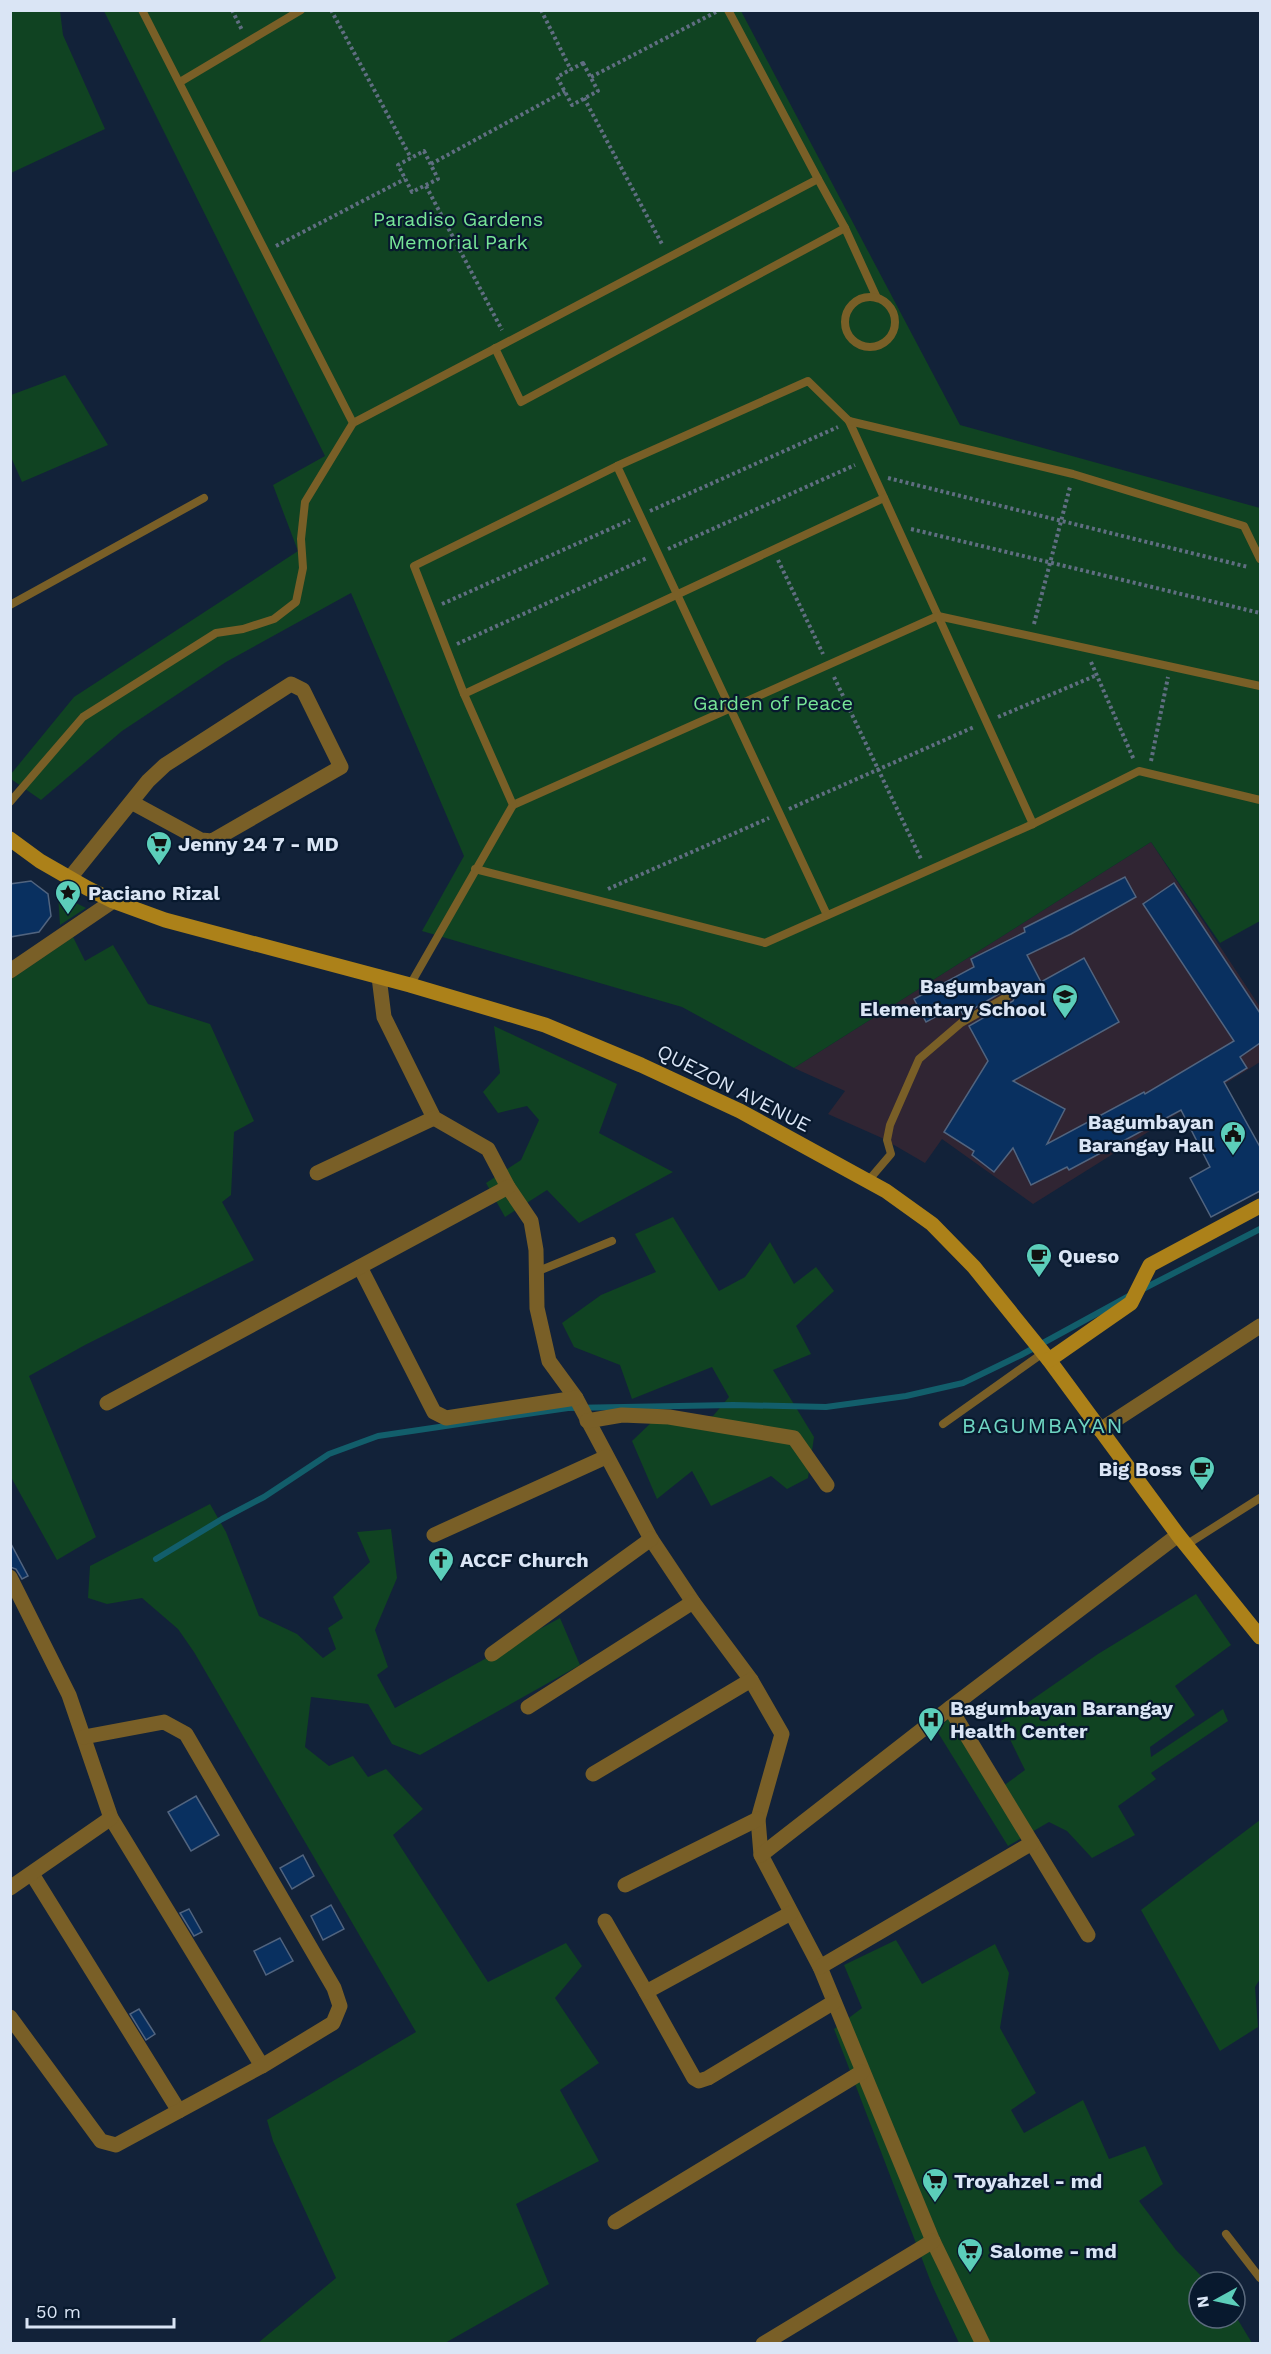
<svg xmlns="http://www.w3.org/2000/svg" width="1271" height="2354" viewBox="0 0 1271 2354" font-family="'Work Sans',sans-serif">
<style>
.education{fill:#302533}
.green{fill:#104322}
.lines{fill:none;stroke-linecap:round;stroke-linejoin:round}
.stream{stroke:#125e6b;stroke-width:6}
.building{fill:#093060;stroke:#51647f;stroke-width:1.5}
.path{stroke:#606e82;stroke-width:4;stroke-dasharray:3 3;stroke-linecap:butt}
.lane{stroke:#795f27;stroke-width:8}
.street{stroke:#795f27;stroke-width:15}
.secondary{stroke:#ac8119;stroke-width:15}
.labels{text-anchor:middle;stroke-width:4.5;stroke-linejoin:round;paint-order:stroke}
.park-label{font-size:20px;fill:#77e597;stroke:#08192e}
.poi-label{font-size:20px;font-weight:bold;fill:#dae5f5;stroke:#08192e;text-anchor:start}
.street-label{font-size:20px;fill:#dae5f5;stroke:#08192e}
.quarter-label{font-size:22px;letter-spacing:1.5px;fill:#6ed4c1;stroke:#08192e}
</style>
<rect width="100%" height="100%" fill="#122239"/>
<polygon class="education" points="1151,842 1260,1007 1260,1062 1033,1204 942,1139 925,1163 882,1138 828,1114 845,1091 794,1068"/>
<g class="green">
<polygon points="11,10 60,11 63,35 105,129 11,173"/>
<polygon points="104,11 741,11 960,425 1260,508 1260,921 1220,943 1151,842 794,1068 682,1007 422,931 464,856 351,593 226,662 122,731 41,800 11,779 11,774 74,697 298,551 273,485 325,456"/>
<polygon points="65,375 108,445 22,482 11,457 11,395"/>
<polygon points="58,894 86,908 60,925"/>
<polygon points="73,937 85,961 113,945 148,1004 210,1024 254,1121 234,1132 231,1195 222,1202 254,1260 85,1345 29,1376 96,1537 57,1560 11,1477 10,980"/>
<polygon points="494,1026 617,1084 599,1133 673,1172 579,1223 547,1190 505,1217 486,1183 521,1160 539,1120 527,1106 498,1113 483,1092 500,1073"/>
<polygon points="673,1217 719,1291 745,1277 770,1242 794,1284 816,1267 834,1291 796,1326 811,1354 773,1370 814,1437 808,1478 787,1489 771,1476 711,1506 692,1471 657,1499 632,1441 654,1420 713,1416 729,1397 712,1367 632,1399 620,1365 574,1347 562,1323 601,1295 656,1272 635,1234"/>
<polygon points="210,1504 226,1532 259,1616 297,1634 323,1658 336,1649 328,1628 343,1618 333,1597 370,1562 357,1532 391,1529 397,1578 375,1630 388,1667 377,1675 395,1708 560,1618 580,1665 420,1755 392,1744 368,1704 311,1697 305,1747 329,1766 353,1756 368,1777 386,1769 423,1809 393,1835 488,1982 566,1943 582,1966 555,1998 599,2063 560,2090 599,2161 516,2204 549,2284 445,2343 258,2343 336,2278 273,2141 267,2120 416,2032 194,1652 178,1629 142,1598 107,1604 88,1598 90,1566"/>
<polygon points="1196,1594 1231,1645 1175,1686 1195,1715 1150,1747 1151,1757 1223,1709 1228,1721 1151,1773 1156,1779 1118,1806 1135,1835 1092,1858 1067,1831 1049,1822 1008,1846 937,1731 949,1718 995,1792 1025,1770 1001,1721 1098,1654"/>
<polygon points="1260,1820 1260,1979 1255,1987 1258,2027 1220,2051 1141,1910"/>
<polygon points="896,1940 922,1984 995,1944 1009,1973 1000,2028 1036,2093 1011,2110 1024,2133 1083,2100 1109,2159 1145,2146 1163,2184 1139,2201 1176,2250 1207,2282 1199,2282 1199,2318 1235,2318 1235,2315 1252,2343 959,2343 932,2285 834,2029 862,2008 844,1965"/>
</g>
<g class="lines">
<g class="stream">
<polyline points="1141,1290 1260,1229"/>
<polyline points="156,1559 222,1519 264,1497 329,1454 378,1436 568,1408 733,1405 826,1407 906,1396 963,1383 1021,1355 1129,1296"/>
</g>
</g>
<g class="building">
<polygon points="1125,877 1136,897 1071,934 1027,955 1041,982 1084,958 1119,1022 1013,1081 1065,1109 1047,1144 1144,1092 1145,1094 1234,1041 1143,904 1174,883 1260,1013 1260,1043 1240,1057 1247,1068 1224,1082 1260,1147 1260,1191 1211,1217 1190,1178 1210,1167 1181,1110 1069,1170 1067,1167 1031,1185 1013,1148 994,1172 972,1155 974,1151 944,1132 988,1061 969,1026 1013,1001 1016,994 1014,990 1007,989 963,1015 958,1005 926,1022 914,999 974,967 971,959 1025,932 1024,928"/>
<polygon points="31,881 48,894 51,916 39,932 10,937 10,884"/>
<polygon points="10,1542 28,1576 22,1579 16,1569 10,1567"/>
<polygon points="196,1796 219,1835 191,1851 168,1812"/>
<polygon points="303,1855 314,1876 292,1889 280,1868"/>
<polygon points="331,1905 344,1929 323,1940 311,1916"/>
<polygon points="189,1909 202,1932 194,1936 180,1913"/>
<polygon points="280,1938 293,1961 266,1975 254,1951"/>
<polygon points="139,2009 155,2034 146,2040 130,2014"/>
</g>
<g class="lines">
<g class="path">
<polyline points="232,10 242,30"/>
<polyline points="331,10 411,158"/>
<polyline points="541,10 571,70"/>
<polygon points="583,63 598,91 572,105 557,77"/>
<polyline points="591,77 716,12"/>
<polyline points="584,98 663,246"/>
<polygon points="424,151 438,179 412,192 398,165"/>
<polyline points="431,164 565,91"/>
<polyline points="426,186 502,330"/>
<polyline points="276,246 405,179"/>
<polyline points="888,478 1248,567"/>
<polyline points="650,511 838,427"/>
<polyline points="911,529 1260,613"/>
<polyline points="668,549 855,465"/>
<polyline points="778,560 823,654"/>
<polyline points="442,604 630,520"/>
<polyline points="1034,624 1070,487"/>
<polyline points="457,644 647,558"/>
<polyline points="1091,662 1134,760"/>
<polyline points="834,677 921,859"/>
<polyline points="998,717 1097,675"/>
<polyline points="1151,761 1168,677"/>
<polyline points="789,809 974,727"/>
<polyline points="608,889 769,818"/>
</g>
<g class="lane">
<polyline points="180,82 301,10"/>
<polyline points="845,228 877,298"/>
<circle cx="870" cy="322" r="25"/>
<polyline points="495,348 521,402 845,228 818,179"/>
<polyline points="849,421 1033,824"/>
<polyline points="353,423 818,179 728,10"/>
<polyline points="617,466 827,915"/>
<polyline points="10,605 204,498"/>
<polyline points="464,694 884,498"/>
<polyline points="10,802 83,717 216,633 243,629 274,619 296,602 303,568 301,539 305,502 353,423 142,10"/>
<polyline points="513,805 938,616 1260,686"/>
<polyline points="475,869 765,943 1033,824 1139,771 1260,800"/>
<polyline points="410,985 513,805 464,694 414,566 617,466 808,381 849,421 1073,474 1244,526 1260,559"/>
<polyline points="868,1181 891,1154 887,1140 890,1125 919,1059 961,1023 1010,995"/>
<polyline points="536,1272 612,1241"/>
<polyline points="943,1424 1043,1353"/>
<polyline points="1186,1545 1260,1498"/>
<polyline points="1226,2234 1260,2278"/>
</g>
<g class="street">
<polyline points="69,879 148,781 165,765 291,684 303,690 341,767 212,841 201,840 131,802"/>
<polyline points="10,971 113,901"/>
<polyline points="379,977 384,1017 434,1118 488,1149 508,1187 531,1221 536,1250 537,1308 549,1361 576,1398 651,1539 693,1602 751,1680 782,1734 758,1819 761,1855 820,1967 933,2241 983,2344"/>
<polyline points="317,1173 434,1118"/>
<polyline points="360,1267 434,1412 446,1418 576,1398"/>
<polyline points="107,1403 508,1187"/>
<polyline points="587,1421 622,1415 669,1417 794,1438 827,1485"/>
<polyline points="1100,1430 1260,1326"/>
<polyline points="434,1535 606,1457"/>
<polyline points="10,1577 69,1695 111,1818 262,2066"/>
<polyline points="492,1654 651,1539"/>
<polyline points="528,1707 693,1602"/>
<polyline points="593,1774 751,1680"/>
<polyline points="1032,1843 1088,1935"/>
<polyline points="761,1855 950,1708 1178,1535"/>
<polyline points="32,1874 179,2111"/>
<polyline points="625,1885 758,1819"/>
<polyline points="10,1888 111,1818"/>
<polyline points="791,1913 646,1992 694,2078 699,2081 708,2078 834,2002"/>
<polyline points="605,1921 646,1992"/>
<polyline points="820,1967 1032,1843 950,1708"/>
<polyline points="10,2017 101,2141 116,2145 262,2066 333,2023 340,2006 334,1988 186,1734 164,1722 84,1737"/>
<polyline points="615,2222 862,2072"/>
<polyline points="763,2344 933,2241"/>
</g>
<g class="secondary">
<polyline points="10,839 40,861 87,888 113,901 165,920 410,985 545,1025 641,1065 740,1111 886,1191 932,1224 974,1267 1049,1360 1178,1535 1260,1637"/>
<polyline points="1049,1360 1131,1303 1150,1265 1260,1206"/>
</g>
</g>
<defs>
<symbol id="supermarket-pin" viewBox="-11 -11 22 30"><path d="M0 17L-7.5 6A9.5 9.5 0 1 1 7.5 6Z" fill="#5cceba" stroke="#08192e"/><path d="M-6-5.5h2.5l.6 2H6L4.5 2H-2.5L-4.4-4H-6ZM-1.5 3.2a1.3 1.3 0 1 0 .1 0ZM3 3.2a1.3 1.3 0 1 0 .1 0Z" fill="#111"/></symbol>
<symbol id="sight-pin" viewBox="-11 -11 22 30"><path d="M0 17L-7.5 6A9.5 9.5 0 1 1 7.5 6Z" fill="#5cceba" stroke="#08192e"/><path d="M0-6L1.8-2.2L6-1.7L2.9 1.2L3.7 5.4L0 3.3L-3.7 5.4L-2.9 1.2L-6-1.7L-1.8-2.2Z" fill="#111"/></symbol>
<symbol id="school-pin" viewBox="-11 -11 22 30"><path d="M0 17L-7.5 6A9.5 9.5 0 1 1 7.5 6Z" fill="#5cceba" stroke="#08192e"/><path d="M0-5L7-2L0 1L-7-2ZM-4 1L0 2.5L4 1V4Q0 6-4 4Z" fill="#111"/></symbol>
<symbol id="civic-pin" viewBox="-11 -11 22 30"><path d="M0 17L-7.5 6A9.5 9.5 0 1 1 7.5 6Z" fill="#5cceba" stroke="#08192e"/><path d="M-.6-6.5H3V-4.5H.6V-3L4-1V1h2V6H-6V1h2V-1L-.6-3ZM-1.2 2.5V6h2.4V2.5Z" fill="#111"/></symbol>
<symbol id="cafe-pin" viewBox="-11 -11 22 30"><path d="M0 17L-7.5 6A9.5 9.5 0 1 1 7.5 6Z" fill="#5cceba" stroke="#08192e"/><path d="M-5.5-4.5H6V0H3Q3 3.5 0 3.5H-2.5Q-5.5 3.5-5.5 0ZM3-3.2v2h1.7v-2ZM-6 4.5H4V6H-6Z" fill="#111"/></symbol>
<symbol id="church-pin" viewBox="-11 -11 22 30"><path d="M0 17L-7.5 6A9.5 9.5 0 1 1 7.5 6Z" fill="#5cceba" stroke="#08192e"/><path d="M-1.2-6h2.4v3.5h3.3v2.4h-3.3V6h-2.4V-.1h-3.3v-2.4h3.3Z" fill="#111"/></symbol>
<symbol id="hospital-pin" viewBox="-11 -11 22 30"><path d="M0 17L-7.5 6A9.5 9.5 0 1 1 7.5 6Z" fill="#5cceba" stroke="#08192e"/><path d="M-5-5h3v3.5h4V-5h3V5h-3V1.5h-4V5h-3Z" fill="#111"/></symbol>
</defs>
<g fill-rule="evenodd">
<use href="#supermarket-pin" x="144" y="829" width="30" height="40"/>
<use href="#sight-pin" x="53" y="878" width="30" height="40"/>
<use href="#school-pin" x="1050" y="982" width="30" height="40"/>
<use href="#civic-pin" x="1218" y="1119" width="30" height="40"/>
<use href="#cafe-pin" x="1024" y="1241" width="30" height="40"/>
<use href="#cafe-pin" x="1187" y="1454" width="30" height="40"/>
<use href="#church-pin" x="426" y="1545" width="30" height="40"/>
<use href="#hospital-pin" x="916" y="1705" width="30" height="40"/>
<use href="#supermarket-pin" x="920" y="2166" width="30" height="40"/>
<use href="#supermarket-pin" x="955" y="2236" width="30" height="40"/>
</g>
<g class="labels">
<g class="park-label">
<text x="458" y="226">Paradiso Gardens<tspan x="458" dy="23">Memorial Park</tspan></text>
<text x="773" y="710">Garden of Peace</text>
</g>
<g class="poi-label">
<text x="178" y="851">Jenny 24 7 - MD</text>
<text x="88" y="900">Paciano Rizal</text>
<text x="1046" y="993" text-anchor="end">Bagumbayan<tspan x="1046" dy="23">Elementary School</tspan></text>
<text x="1214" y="1129" text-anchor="end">Bagumbayan<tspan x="1214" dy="23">Barangay Hall</tspan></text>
<text x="1058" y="1263">Queso</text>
<text x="1182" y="1476" text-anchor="end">Big Boss</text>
<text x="460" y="1567">ACCF Church</text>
<text x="950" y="1715">Bagumbayan Barangay<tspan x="950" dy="23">Health Center</tspan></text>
<text x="954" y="2188">Troyahzel - md</text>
<text x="990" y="2258">Salome - md</text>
</g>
<g class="street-label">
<text transform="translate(734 1088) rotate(27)" y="7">QUEZON AVENUE</text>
</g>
<g class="quarter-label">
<text x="1043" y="1433">BAGUMBAYAN</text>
</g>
</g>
<rect width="1271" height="2354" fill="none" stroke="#dae5f5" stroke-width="24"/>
<g transform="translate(1217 2300) rotate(262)"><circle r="28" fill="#08192e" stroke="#5c6b7e" stroke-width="1.5"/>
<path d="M0-4.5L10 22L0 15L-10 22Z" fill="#5cceba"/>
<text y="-9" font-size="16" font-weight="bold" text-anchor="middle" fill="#dae5f5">N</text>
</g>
<path d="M27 2318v9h147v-9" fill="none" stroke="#dae5f5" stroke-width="3"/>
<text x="36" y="2318" font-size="18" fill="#dae5f5" stroke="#08192e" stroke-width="4.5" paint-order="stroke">50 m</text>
</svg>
